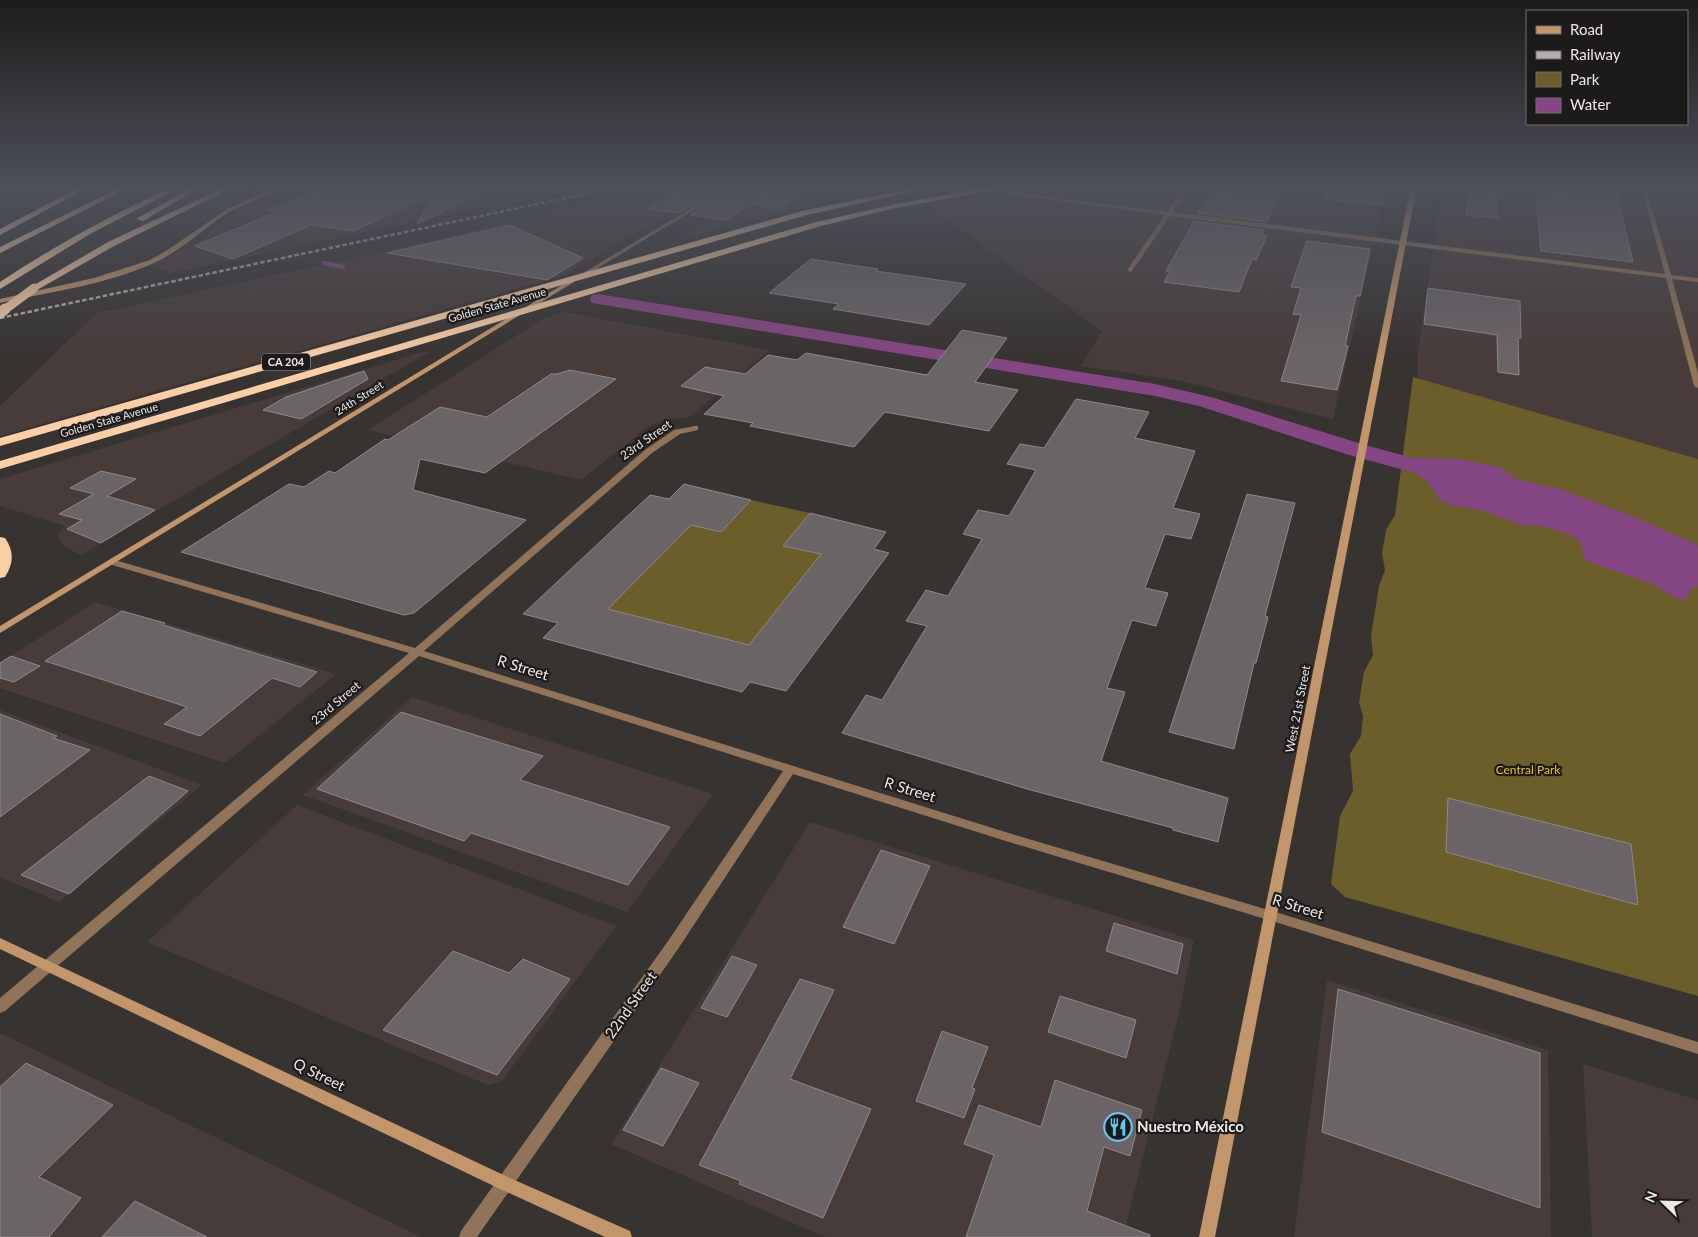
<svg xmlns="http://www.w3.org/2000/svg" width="1698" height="1237" viewBox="0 0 1698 1237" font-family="Lato,sans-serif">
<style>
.built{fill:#473c3a}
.green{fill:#6b5e2b}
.water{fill:#854783}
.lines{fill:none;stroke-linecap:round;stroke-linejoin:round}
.stream{stroke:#854783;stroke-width:4.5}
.canal{fill:#854783;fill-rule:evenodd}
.building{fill:#6a6466;stroke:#8e898a}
.street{fill:#907358;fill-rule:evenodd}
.secondary{fill:#c3956a;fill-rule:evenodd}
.highway{fill:#facfa8;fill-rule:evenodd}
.rail{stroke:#b2afae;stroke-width:2.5;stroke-dasharray:4.5 2.5;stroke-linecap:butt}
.highway-bridge-far1{stroke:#facfa8;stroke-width:9}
.highway-bridge{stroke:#facfa8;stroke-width:11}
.labels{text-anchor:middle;stroke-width:4.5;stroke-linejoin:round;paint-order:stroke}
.far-street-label{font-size:11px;fill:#ebe8e7;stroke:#1d1b1a}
.shield{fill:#1d1b1a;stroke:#adaaaa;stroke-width:1}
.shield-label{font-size:11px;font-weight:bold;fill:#ebe8e7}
.street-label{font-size:12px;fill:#ebe8e7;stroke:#1d1b1a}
.park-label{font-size:12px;fill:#e2c33f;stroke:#1d1b1a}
.near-street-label{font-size:15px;fill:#ebe8e7;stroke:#1d1b1a}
.near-poi-label{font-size:15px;font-weight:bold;fill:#ebe8e7;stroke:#1d1b1a;text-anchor:start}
</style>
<rect width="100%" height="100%" fill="#373331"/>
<g class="built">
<polygon points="297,186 582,186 171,273 149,265 195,245 234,214 237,207 249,205"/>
<polygon points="667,186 715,186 562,276 0,436 0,406 97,313 382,252"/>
<polygon points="757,186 898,186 765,216 680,239"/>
<polygon points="1044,186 1387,186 1333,419 1182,381 1081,366 1102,331 928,206"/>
<polygon points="1442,186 1698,186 1698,459 1418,379 1418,351"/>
<polygon points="564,312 770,350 690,417 663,420 648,427 581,480 368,430 544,318"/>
<polygon points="426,351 429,352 81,555 62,545 58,534 65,526 0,506 0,479"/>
<polygon points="95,602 336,674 225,763 0,688 0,663"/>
<polygon points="412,697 713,794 627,912 303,795"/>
<polygon points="0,710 202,785 59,902 0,877"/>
<polygon points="297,805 616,926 502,1081 488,1085 147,942"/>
<polygon points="810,822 1194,940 1179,1013 1123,1237 825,1237 611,1144"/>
<polygon points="1327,980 1548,1050 1551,1237 1294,1237"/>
<polygon points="0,1033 421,1237 0,1237"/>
<polygon points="1583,1064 1698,1100 1698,1237 1592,1237"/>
</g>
<g class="green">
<polygon points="1413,377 1698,459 1698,996 1345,897 1331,884 1340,816 1353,791 1350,754 1361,736 1363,716 1359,702 1364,672 1373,655 1371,636 1379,586 1385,570 1382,553 1386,530 1395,515"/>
<polygon points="751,500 810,513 783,546 821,554 749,645 608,609 691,525 721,532"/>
</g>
<polygon class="water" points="1419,458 1459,459 1489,465 1501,468 1518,480 1560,489 1632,516 1691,542 1698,546 1698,586 1690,590 1686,600 1676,598 1652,584 1586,561 1580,543 1576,538 1568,534 1542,526 1521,525 1481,510 1449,505 1440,500 1428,482 1403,464 1404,459"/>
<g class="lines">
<polyline class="stream" points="324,263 343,267"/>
<polygon class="canal" points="598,294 1155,384 1211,397 1365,445 1446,467 1449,472 1446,477 1438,479 1430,477 1349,455 1199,406 1155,396 592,303 590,299 592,295"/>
</g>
<g class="building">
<polygon points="329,186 498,186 417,224 433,195 353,231 311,225 233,259 195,246 279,211 269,210"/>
<polygon points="704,186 725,186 679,213 648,209 684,188 704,191"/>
<polygon points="736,186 814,186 781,209 749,204 726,220 690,215"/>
<polygon points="1229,186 1282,186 1267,222 1198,213 1212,190 1226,192"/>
<polygon points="1324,186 1386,186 1382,206 1323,199"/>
<polygon points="1468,186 1496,186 1497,218 1466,215"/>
<polygon points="1562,186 1615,186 1633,262 1541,251 1535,189 1563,192"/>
<polygon points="1194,221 1264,230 1261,236 1267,236 1256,260 1252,259 1239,292 1164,282 1170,271 1166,271"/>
<polygon points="510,225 583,258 547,280 387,253"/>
<polygon points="1307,241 1370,249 1360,296 1356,296 1345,346 1348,346 1337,390 1281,381 1301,315 1293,314 1301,288 1291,287"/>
<polygon points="811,259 878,269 876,271 966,284 929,325 833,309 839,304 769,293"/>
<polygon points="1428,288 1520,301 1521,338 1518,338 1519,375 1498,372 1497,335 1424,324"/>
<polygon points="962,330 1007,338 975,382 1018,390 989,431 885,412 854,447 750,426 753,423 704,414 724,396 681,386 705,367 745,374 768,355 797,360 806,353 927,375"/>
<polygon points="570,370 616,379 485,473 420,459 413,490 526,520 414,613 404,615 181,552 289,484 304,487 329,471 335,473 385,439 388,440 440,407 487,417 551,374 557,374"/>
<polygon points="364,371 368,379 301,419 263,410 286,397"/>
<polygon points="1076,399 1149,412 1135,438 1195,451 1173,508 1200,514 1191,539 1165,534 1145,588 1168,593 1156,626 1132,620 1107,688 1125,692 1101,761 1228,798 1218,842 1173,830 1173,828 1027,789 842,733 866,695 882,700 927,626 906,621 926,590 948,596 982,539 963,534 978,510 1009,516 1036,470 1007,464 1020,444 1044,448"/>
<polygon points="101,471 136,479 107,496 155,510 101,543 67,529 82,520 59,514 94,494 70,488"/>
<polygon points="684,484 751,500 721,532 691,525 608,609 749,645 821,554 783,546 810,513 886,532 874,549 889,553 786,691 750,682 742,692 543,638 558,623 523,614 650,495 669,499"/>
<polygon points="1247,494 1295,503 1265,616 1268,617 1256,663 1254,663 1234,749 1169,732"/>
<polygon points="122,611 165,623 163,625 317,672 300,687 272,678 200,736 164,724 187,707 45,661"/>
<polygon points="11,656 40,666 14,682 0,678 0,663"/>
<polygon points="401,712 543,756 520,780 670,827 628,885 471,833 464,841 317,789"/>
<polygon points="0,714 57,736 53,738 90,750 0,817"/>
<polygon points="149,776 188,791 69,894 21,875"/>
<polygon points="1448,798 1631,844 1638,905 1446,852"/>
<polygon points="881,850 930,866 894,944 843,927"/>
<polygon points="1114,923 1183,944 1177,974 1106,951"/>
<polygon points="453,951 509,973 523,959 570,979 497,1075 383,1030"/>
<polygon points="732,956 757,965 727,1017 701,1008"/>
<polygon points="800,979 834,990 790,1079 871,1109 823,1218 739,1184 741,1181 699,1165"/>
<polygon points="1338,989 1540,1053 1540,1208 1322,1132"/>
<polygon points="1060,996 1136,1020 1126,1058 1048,1032"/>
<polygon points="942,1031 988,1047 972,1088 975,1089 964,1118 916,1101"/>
<polygon points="26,1063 113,1105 39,1177 81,1198 49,1237 0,1237 0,1087"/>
<polygon points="661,1068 699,1083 663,1146 623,1130"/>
<polygon points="1055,1080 1142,1110 1130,1156 1104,1147 1087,1211 1150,1235 1150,1237 966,1237 994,1155 964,1144 979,1105 1041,1127"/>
<polygon points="135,1201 207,1237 102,1237"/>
</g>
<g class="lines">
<g class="street">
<polygon points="728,186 734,186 578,280 573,279"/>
<polygon points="1186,186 1191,186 1172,212 1665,274 1641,186 1646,186 1671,275 1698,278 1698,282 1672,279 1698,373 1698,388 1694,386 1666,278 1170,216 1132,271 1130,272 1127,270 1165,215 977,190 980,188 1167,212"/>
<polygon points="695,426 698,426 698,430 680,434 652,453 424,651 1015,835 1272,911 1698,1042 1698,1054 1272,921 1009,842 793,774 678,949 477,1237 459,1237 461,1231 668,941 783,771 419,656 5,1011 0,1013 0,998 409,653 109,564 107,562 109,560 115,560 415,648 646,449 674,430"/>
</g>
<g class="secondary">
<path d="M 280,186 L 287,186 C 271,196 248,202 231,211 C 207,225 187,246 162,259 C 113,284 53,291 0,303 L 0,299 L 94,278 L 150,260 L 166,251 L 229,208 Z"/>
<polygon points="964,186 970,186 958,195 954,195 954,193"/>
<polygon points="1411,186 1417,186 1215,1237 1199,1237"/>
<polygon points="572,279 575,281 574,282 0,633 0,626"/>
<polygon points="0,938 510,1178 630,1231 632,1237 605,1237 498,1188 0,949"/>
</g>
<g class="highway">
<polygon points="82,186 91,186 0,235 0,229"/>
<polygon points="123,186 132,186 0,253 0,247"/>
<path d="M 174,186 L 183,186 L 90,234 L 0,289 L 0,282 C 55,245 114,214 174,186 Z"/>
<polygon points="194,186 203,186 143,221 136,219"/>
<polygon points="227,186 236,186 114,246 37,290 31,290 29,288 108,242"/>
<polygon points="924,186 939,186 807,215 0,446 0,438 802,211"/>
<polygon points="996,186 1010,186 1006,188 896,208 821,226 0,469 0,461 816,222 896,204"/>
<path d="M 0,537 L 5,538 C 14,551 14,563 5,577 L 0,578 Z"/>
</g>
<polyline class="rail" points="0,318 622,186"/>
<polyline class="highway-bridge-far1" points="3,311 34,288"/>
<polyline class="highway-bridge" points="0,313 5,309"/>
</g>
<linearGradient id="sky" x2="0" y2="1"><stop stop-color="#1e1c1b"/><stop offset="0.52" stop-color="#4d505a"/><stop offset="1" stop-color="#4d505a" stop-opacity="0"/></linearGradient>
<rect width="1698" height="359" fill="url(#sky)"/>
<defs>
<symbol id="restaurant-ring" viewBox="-11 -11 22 22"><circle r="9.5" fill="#1d1b1a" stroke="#6ac3f1" stroke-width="1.5"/><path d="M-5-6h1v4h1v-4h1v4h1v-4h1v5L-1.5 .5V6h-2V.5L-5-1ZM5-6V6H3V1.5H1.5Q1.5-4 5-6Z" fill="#6ac3f1"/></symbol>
</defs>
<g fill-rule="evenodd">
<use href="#restaurant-ring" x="1102" y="1111" width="32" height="32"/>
</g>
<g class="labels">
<g class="far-street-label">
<text transform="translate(497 305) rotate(-16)" y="4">Golden State Avenue</text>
<text transform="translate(359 398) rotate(-32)" y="4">24th Street</text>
<text transform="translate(109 420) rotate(-16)" y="4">Golden State Avenue</text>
</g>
<rect class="shield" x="262" y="353.5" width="48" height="17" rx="4"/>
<g class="shield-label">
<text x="286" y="366">CA 204</text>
</g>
<g class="street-label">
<text transform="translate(646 440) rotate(-35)" y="4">23rd Street</text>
<text transform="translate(336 703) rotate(-40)" y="4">23rd Street</text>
<text transform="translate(1298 709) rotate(-79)" y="4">West 21st Street</text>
</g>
<g class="park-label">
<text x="1528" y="774">Central Park</text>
</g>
<g class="near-street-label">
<text transform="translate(523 668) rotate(17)" y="5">R Street</text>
<text transform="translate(910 790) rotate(17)" y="5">R Street</text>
<text transform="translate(1298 907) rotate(17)" y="5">R Street</text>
<text transform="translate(631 1005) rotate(-55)" y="5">22nd Street</text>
<text transform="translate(319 1075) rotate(26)" y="5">Q Street</text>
</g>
<g class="near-poi-label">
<text x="1137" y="1132">Nuestro México</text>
</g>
</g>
<rect x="1526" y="10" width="162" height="115" fill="#1d1b1a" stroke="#6f6d6c"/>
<rect x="1536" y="26" width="25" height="8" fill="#c3956a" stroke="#6f6d6c"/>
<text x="1570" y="35" font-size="15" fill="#ebe8e7">Road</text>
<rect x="1536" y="51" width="25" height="8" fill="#b2afae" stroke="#6f6d6c"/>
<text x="1570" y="60" font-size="15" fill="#ebe8e7">Railway</text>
<rect x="1536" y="72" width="25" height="15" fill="#6b5e2b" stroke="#6f6d6c"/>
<text x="1570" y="85" font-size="15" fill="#ebe8e7">Park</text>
<rect x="1536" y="98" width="25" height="15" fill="#854783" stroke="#6f6d6c"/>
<text x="1570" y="110" font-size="15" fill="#ebe8e7">Water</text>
<g transform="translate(1663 1202) rotate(293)" stroke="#1d1b1a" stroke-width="4" paint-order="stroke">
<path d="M0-4L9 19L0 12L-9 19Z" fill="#ebe8e7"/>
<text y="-8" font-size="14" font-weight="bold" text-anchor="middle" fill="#ebe8e7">N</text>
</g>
</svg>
